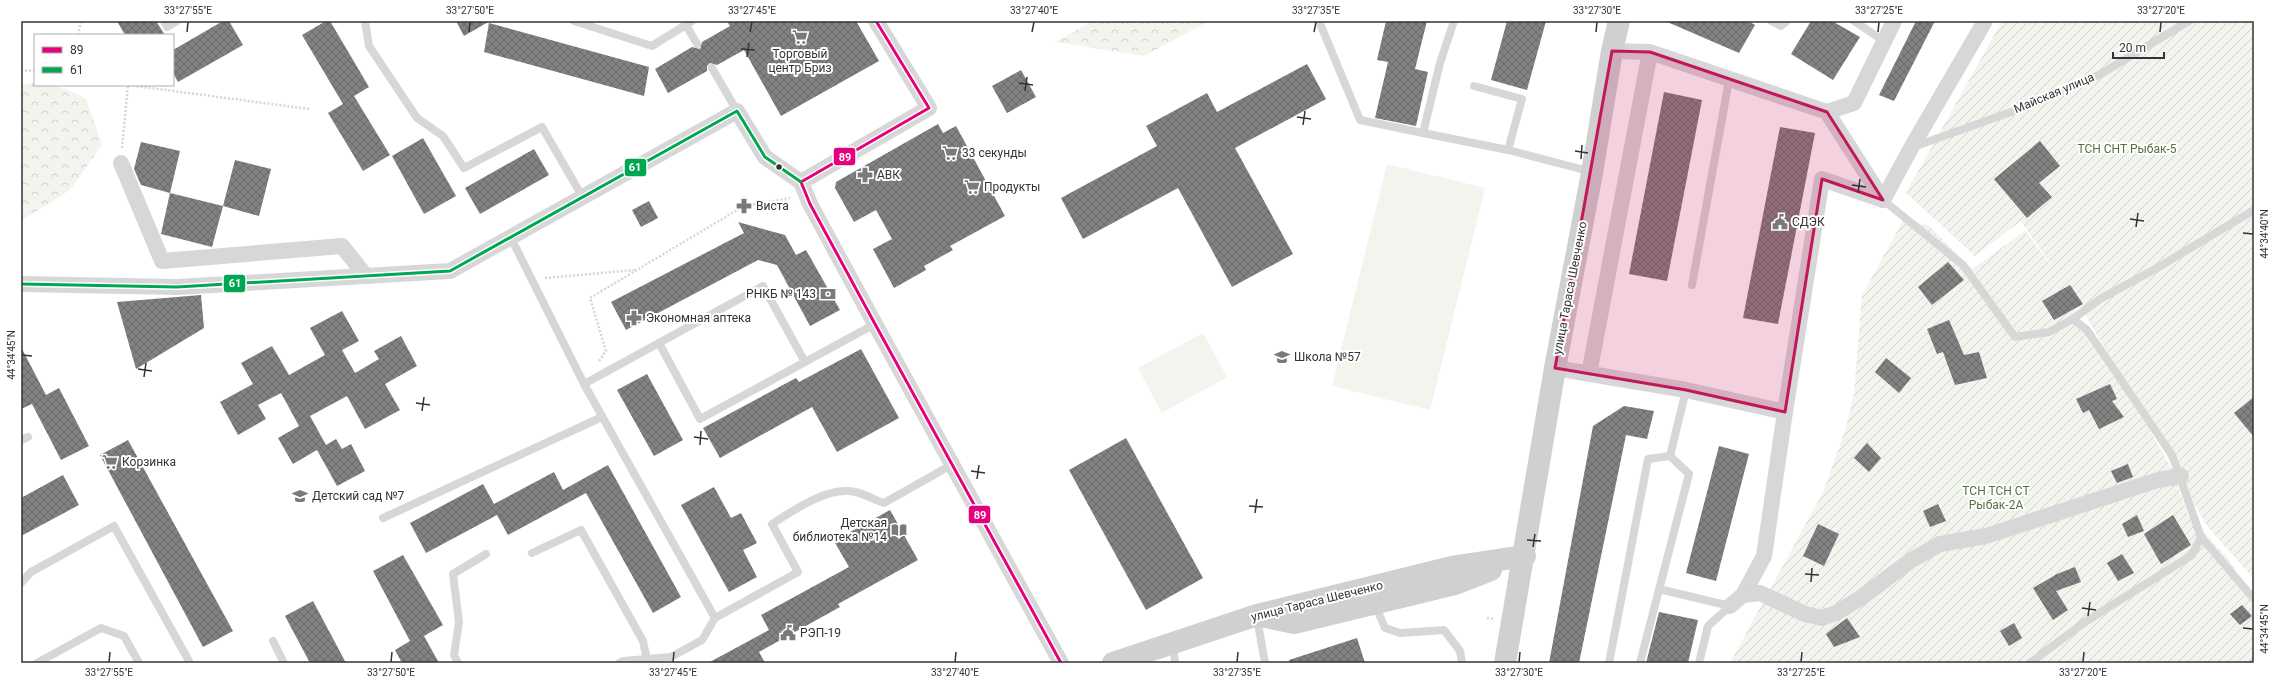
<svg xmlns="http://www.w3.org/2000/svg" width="2275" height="684" viewBox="0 0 2275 684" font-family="Roboto,sans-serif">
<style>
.forest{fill:url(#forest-crowns)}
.garden{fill:url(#garden-furrows)}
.pitch{fill:#f1f5ed}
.building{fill:url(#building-cross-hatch)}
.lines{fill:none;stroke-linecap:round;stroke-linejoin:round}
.path{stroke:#d6d6d6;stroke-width:2.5;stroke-dasharray:2 2;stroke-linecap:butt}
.lane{stroke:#d7d7d7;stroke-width:8}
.street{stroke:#d7d7d7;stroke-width:16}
.secondary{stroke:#d0d0d0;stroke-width:22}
.bus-1-casing{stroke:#fff;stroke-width:6}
.bus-2-casing{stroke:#fff;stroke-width:6}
.bus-1{stroke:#e5007d;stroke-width:3}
.bus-2{stroke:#00a651;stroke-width:3}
.marked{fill:#c2185b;fill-opacity:0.2;stroke:#c2185b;stroke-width:3;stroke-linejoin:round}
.ticks{fill:none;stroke:#333;stroke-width:1.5}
.bus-dot{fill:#333;stroke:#fff;stroke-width:1.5}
.labels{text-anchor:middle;stroke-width:4;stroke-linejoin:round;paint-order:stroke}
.poi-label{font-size:12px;fill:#333;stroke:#fff;text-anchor:start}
.street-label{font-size:12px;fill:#333;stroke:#fff}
.park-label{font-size:12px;fill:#56703f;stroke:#fff}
.line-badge{stroke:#fff;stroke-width:1.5}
.badge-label{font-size:11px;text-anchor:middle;font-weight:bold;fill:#fff}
.neatline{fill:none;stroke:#333;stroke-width:1.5}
.ticks-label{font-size:10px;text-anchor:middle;fill:#333}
</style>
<defs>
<pattern id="forest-crowns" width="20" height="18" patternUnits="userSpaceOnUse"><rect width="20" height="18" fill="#f1f5ed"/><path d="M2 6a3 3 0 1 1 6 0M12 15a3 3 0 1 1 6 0" fill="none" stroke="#cfd2cc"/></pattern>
<pattern id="garden-furrows" width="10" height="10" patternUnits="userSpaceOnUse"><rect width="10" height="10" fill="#f1f5ed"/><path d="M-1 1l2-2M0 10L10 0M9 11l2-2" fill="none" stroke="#cfd2cc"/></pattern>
<pattern id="building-cross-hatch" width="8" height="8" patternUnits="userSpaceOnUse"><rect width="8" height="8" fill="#818181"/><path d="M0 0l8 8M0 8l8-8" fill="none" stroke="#6a6a6a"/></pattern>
</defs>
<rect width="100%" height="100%" fill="#fff"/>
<g class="forest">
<polygon points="1093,21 1209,21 1144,56 1055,42"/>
<path d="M 35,82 L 35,85 C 58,85 66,88 86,99 L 102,145 L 70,190 L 21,221 L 21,85 Z"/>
</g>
<polygon class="garden" points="2002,21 2254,21 2254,579 2207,526 2088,319 2065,285 2088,339 2149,429 2172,469 2188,515 2228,559 2254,598 2254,663 1730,663 1823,492 1845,431 1854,394 1862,295 1904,219 1929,226 1972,269 2025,231 2054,269 2021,221 1975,256 1906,193"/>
<g class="pitch">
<polygon points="1387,164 1485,188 1430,410 1332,386"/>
<polygon points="1203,333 1227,377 1162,413 1138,368"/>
</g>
<g class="building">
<polygon points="117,21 156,21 165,35 125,35"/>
<polygon points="223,21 229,21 243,45 178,82 173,73 173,50"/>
<polygon points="326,21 330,21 369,87 354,96 390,155 363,171 328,113 343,104 302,35"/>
<polygon points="456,21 490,21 464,36"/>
<polygon points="727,21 856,21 879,61 781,116 744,50 717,65 710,63 707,66 707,71 668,93 655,69 692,47 700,49 702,42 730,26"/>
<polygon points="1386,21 1427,21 1415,69 1428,72 1416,126 1375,118 1388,62 1377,60"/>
<polygon points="1507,21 1546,21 1527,90 1491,80"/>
<polygon points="1665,21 1748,21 1755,25 1739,53"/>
<polygon points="1811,21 1832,21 1860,37 1833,80 1791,54"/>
<polygon points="1916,21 1935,21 1894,101 1879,95"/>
<polygon points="489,23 649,67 644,96 484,52"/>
<polygon points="1307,64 1326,99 1235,148 1293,254 1232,287 1178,188 1083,239 1061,198 1157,146 1146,126 1207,93 1217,112"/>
<polygon points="1021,70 1036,97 1007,113 992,86"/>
<polygon points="1664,92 1702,100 1667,281 1629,274"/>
<polygon points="938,124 943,133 956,126 1005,216 950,246 953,250 924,266 926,270 894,288 873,249 892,239 876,210 854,222 835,188 836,182"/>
<polygon points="1780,127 1815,133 1778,324 1743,318"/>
<polygon points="423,138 456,196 424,214 392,156"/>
<polygon points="2040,141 2060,166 2039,183 2052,197 2027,218 1994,179"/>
<polygon points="141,142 180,151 170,193 141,185 134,169"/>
<polygon points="534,149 549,175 480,214 465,188"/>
<polygon points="235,160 271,169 259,216 223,206"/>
<polygon points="170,193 223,206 212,247 161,234"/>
<polygon points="649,201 658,218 641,227 632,210"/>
<polygon points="738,222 785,235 796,255 806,250 840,310 810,326 777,265 758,260 626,330 611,302 744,233"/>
<polygon points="1948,262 1964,280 1932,305 1918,287"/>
<polygon points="2070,285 2083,304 2054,320 2042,301"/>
<polygon points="201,295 204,328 136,369 117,302"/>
<polygon points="342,311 359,341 342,350 355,373 379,359 374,351 401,336 417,366 385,384 400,410 365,429 347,396 310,416 326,445 336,439 342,449 351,444 365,471 337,486 317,450 293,464 278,438 299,426 281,393 258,405 266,419 238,435 220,402 253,384 241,363 272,346 289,375 325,355 310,328"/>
<polygon points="1949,320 1964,355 1979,352 1987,378 1955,385 1943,352 1937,354 1927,329"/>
<polygon points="21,347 46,395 59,388 89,446 61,460 32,404 21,409"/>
<polygon points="861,349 899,418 837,452 812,407 720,458 703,428 796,378 799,382"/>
<polygon points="1886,358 1911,378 1899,393 1875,372"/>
<polygon points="647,374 683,440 654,456 617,390"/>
<polygon points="2110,384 2117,399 2112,401 2124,417 2099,429 2089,410 2083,413 2076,399"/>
<polygon points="2254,397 2254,437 2234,413"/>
<polygon points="1624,406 1654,411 1647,439 1626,435 1579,663 1549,663 1593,426"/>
<polygon points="1126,438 1203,578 1146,610 1069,470"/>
<polygon points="128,440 233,631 203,647 100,455"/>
<polygon points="1867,443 1881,458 1869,472 1854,458"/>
<polygon points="1719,446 1749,454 1716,581 1686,573"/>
<polygon points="2128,464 2133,477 2117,483 2111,471"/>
<polygon points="608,465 681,597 653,613 586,493 508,535 497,515 426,553 410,523 483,484 494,504 554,472 563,490"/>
<polygon points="63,475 79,505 21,536 21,498"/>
<polygon points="714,487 731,518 741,513 757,543 743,550 757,577 729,592 681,505"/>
<polygon points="1938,504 1946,521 1930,527 1923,511"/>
<polygon points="890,510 918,560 838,604 840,607 759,652 765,663 708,663 769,630 761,615 849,567 834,541"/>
<polygon points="2137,515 2144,531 2128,537 2122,524"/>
<polygon points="2173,515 2191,545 2161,564 2144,534"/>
<polygon points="1818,524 1839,534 1824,566 1803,556"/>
<polygon points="2122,554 2134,573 2118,581 2107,563"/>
<polygon points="403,555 443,625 424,636 439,663 402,663 395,650 410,641 373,571"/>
<polygon points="2075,567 2081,582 2056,591 2068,610 2053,620 2033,588 2057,574"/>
<polygon points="313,601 346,663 310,663 285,616"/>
<polygon points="2242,605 2252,616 2240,625 2230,614"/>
<polygon points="1659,612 1698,620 1688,663 1646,663"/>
<polygon points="1847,618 1860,637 1834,647 1826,634"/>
<polygon points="2014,623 2022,638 2009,646 2000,631"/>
<polygon points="1357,638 1365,663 1289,663 1289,660"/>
</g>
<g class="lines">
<g class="path">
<polyline points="78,35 81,21"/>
<polyline points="21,71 35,70"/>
<polyline points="122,148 128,85 309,109"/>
<polyline points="545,278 635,270"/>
<polyline points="599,361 606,351 590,298 744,206 790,198"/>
<polyline points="1487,618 1493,619"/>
</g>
<g class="lane">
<polyline points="164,21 167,27 177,21"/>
<polyline points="365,21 369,46 417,118 443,136 464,168 542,127 582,196"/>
<polyline points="574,21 652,46 692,21"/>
<polyline points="1319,21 1360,120 1423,133"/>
<polyline points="1454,21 1440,63 1423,133 1508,150 1592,172"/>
<polyline points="1771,21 1781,26 1787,21"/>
<polyline points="1854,21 1884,41"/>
<polyline points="686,25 697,44"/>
<polyline points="712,68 737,111"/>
<polyline points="1474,86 1522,99 1508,150"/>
<polyline points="1913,147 2036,103 2099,75 2189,21"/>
<polyline points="1883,200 1963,265 2015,337 2049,332 2073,319 2087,330 2172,455 2201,537 2254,599"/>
<polyline points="511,238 584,384 715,618"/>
<polyline points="1692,285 1729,80"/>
<polyline points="2073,319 2100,299 2157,268 2254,210"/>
<polyline points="659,343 700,419 805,362"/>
<polyline points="584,384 763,286 805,362 875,324"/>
<polyline points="21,440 28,437"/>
<polyline points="383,518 602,417"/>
<polyline points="532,553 581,530 643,641 647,660"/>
<polyline points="21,583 31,572 114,526 190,663"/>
<polyline points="1659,589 1730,606"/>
<polyline points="1375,605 1385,628 1400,633 1444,630 1460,651 1462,663"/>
<polyline points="1257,618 1265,663"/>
<polyline points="273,641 284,663"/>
<polyline points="1173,644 1175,663"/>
<polyline points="37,663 101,628 124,636 139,663"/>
<polyline points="458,663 454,655 459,622 453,574 486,554"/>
<path d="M 619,663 L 623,661 L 671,657 L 702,640 L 715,618 L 798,572 L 772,524 C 794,510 828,486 855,492 C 865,494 875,500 884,503 L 953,464"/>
<polyline points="1609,663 1648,459 1670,456 1686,390"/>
<polyline points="1640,663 1689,474 1670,456"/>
<polyline points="1699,663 1708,626 1730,606"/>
<polyline points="2030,663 2085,622 2192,555 2201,537"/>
<polyline points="2253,663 2254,662"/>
</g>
<g class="street">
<polyline points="876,21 929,108 801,182 810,204 875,324 1061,663"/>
<polyline points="1612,51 1650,52 1827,112 1883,200 1822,179 1785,412 1764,556 1743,595 1730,606"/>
<polyline points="1827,112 1854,103 1894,21"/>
<polyline points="121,163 162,261 342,246 366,276"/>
<polyline points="1883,200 1911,148 1985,21"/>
<polyline points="21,284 177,287 450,271 737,111 765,157 801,182"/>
<polyline points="1555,368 1686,390 1785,412"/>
<polyline points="1589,374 1650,52"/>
<polyline points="1743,595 1760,593 1805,614 1822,618 1836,613 1862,597 1910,561 1940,544 1986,536 2158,480 2181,476"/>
</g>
<g class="secondary">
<polyline points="1261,616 1294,623 1455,584 1491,570"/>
<polyline points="1113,663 1257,615 1452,567 1525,556"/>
<polyline points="1505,663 1555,368 1592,173 1612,51 1619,21"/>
</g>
<defs>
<polyline id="bus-1" points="876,21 929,108 801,182 810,204 875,324 1061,663"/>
<polyline id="bus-2" points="21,284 177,287 450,271 737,111 765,157 801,182"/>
</defs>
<use href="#bus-1" class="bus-1-casing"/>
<use href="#bus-2" class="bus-2-casing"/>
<use href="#bus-1" class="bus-1"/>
<use href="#bus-2" class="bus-2"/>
</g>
<path class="marked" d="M 1612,51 L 1650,52 L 1827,112 L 1883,200 L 1822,179 L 1785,412 L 1686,390 L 1555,368 Z"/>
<path class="ticks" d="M 187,32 L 188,22M 469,32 L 470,22M 750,32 L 752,22M 1032,32 L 1034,22M 1314,32 L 1316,22M 1596,32 L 1597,22M 1878,32 L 1879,22M 2160,32 L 2161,22M 741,49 L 755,50M 747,57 L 749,43M 1019,83 L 1033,85M 1025,91 L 1027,77M 1297,117 L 1311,119M 1303,125 L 1305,111M 1575,151 L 1588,153M 1581,159 L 1582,145M 1852,185 L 1866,187M 1858,193 L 1860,179M 2130,219 L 2144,221M 2136,227 L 2138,213M 2243,233 L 2253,234M 22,355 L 32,356M 138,369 L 152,371M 144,377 L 146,363M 416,403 L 430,405M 422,411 L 424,397M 694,437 L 708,439M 700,445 L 701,431M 971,471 L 985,473M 977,479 L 979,465M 1249,506 L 1263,507M 1255,513 L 1257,499M 1527,540 L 1541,541M 1533,547 L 1535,534M 1805,574 L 1819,575M 1811,582 L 1812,568M 2082,608 L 2096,610M 2088,616 L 2090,602M 2243,628 L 2253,629M 109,662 L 110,652M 391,662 L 392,652M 673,662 L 674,652M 955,662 L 956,652M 1237,662 L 1238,652M 1519,662 L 1520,652M 1801,662 L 1802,652M 2083,662 L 2084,652"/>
<defs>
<symbol id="supermarket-bare" viewBox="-9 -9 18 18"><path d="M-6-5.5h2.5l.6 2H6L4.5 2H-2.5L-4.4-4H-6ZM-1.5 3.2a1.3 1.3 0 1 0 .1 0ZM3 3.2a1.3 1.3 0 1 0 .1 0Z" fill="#7a7a7a" stroke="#fff" stroke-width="2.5" paint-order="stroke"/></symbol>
<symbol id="pharmacy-bare" viewBox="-9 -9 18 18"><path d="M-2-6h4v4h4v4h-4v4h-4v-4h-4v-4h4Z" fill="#7a7a7a" stroke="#fff" stroke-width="2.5" paint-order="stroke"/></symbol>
<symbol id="civic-bare" viewBox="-9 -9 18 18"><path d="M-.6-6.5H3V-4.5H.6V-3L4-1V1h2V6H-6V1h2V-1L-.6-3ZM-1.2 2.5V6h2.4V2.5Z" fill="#7a7a7a" stroke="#fff" stroke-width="2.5" paint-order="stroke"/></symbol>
<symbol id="bank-bare" viewBox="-9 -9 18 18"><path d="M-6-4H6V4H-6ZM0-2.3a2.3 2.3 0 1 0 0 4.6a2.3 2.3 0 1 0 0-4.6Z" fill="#7a7a7a" stroke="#fff" stroke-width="2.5" paint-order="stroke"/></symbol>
<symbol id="school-bare" viewBox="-9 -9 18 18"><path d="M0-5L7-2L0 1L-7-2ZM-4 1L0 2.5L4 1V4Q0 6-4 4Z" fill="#7a7a7a" stroke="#fff" stroke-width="2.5" paint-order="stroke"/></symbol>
<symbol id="library-bare" viewBox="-9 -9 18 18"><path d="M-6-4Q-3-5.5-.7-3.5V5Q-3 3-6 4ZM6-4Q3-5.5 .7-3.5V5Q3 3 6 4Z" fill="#7a7a7a" stroke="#fff" stroke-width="2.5" paint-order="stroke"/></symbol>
</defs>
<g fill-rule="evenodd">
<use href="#supermarket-bare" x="789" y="26" width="22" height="22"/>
<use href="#supermarket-bare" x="939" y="142" width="22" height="22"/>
<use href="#pharmacy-bare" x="854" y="164" width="22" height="22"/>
<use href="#supermarket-bare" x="961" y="176" width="22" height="22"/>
<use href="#pharmacy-bare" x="733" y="195" width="22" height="22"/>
<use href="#civic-bare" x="1769" y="211" width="22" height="22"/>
<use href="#bank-bare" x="817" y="283" width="22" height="22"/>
<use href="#pharmacy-bare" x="623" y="307" width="22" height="22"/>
<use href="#school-bare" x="1271" y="346" width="22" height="22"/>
<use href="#supermarket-bare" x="99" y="451" width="22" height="22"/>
<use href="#school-bare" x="289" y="485" width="22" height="22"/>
<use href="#library-bare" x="888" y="519" width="22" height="22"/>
<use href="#civic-bare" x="777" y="622" width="22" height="22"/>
</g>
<circle class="bus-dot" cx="779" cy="167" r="3.5"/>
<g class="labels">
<g class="poi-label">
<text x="800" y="58" text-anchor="middle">Торговый<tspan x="800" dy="14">центр Бриз</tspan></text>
<text x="962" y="157">33 секунды</text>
<text x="877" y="179">АВК</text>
<text x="984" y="191">Продукты</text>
<text x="756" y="210">Виста</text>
<text x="1792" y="226">СДЭК</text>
<text x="816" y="298" text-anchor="end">РНКБ № 143</text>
<text x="646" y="322">Экономная аптека</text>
<text x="1294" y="361">Школа №57</text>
<text x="122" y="466">Корзинка</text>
<text x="312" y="500">Детский сад №7</text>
<text x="887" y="527" text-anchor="end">Детская<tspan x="887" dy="14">библиотека №14</tspan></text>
<text x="800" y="637">РЭП-19</text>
</g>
<g class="street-label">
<text transform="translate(2054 93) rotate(-23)" y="4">Майская улица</text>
<text transform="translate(1570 288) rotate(-79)" y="4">улица Тараса Шевченко</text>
<text transform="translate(1317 601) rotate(-14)" y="4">улица Тараса Шевченко</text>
</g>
<g class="park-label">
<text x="2127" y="153">ТСН СНТ Рыбак-5</text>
<text x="1996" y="495">ТСН ТСН СТ<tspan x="1996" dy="14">Рыбак-2А</tspan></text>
</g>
</g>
<g class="line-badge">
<rect x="833" y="147" width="23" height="19" rx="4" fill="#e5007d"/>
<rect x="624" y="158" width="23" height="19" rx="4" fill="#00a651"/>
<rect x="223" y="274" width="23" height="19" rx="4" fill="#00a651"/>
<rect x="968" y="505" width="23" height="19" rx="4" fill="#e5007d"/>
</g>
<g class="badge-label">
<text x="845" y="161">89</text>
<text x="635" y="171">61</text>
<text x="235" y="287">61</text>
<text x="980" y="519">89</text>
</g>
<rect width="2275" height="684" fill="none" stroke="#ffffff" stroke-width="44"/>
<rect x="34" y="34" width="140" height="52" fill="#ffffff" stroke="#adadad"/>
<rect x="42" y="47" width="20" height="6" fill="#e5007d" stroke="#adadad"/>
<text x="70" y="54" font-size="12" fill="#333333">89</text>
<rect x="42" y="67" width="20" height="6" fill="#00a651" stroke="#adadad"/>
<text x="70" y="74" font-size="12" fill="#333333">61</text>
<path d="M2113 52v6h51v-6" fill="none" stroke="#333333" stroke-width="2"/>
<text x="2119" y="52" font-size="12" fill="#333333" stroke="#ffffff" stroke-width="3" paint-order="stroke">20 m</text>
<rect x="22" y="22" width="2231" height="640" class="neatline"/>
<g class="ticks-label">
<text x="188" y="14">33°27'55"E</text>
<text x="470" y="14">33°27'50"E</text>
<text x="752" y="14">33°27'45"E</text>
<text x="1034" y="14">33°27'40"E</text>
<text x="1316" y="14">33°27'35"E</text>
<text x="1597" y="14">33°27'30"E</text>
<text x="1879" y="14">33°27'25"E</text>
<text x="2161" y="14">33°27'20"E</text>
<text transform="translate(2264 234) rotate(-90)" y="4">44°34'40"N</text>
<text transform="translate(11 355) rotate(-90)" y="4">44°34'45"N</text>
<text transform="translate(2264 629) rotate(-90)" y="4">44°34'45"N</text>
<text x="109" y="676">33°27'55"E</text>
<text x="391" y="676">33°27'50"E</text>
<text x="673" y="676">33°27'45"E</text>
<text x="955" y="676">33°27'40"E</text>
<text x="1237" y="676">33°27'35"E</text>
<text x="1519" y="676">33°27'30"E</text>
<text x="1801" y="676">33°27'25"E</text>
<text x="2083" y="676">33°27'20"E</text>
</g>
</svg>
